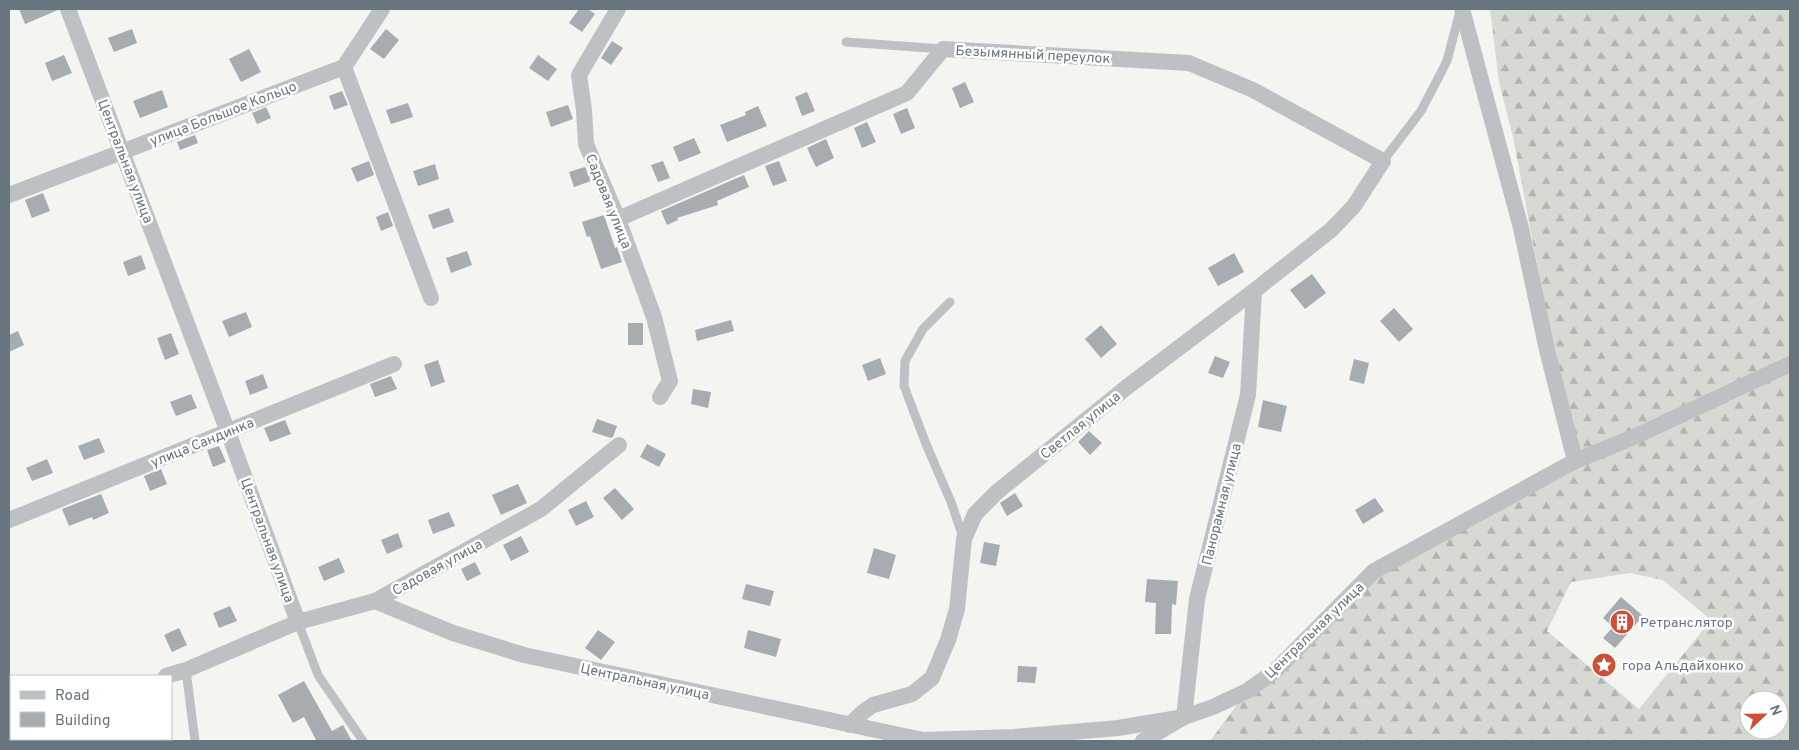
<svg xmlns="http://www.w3.org/2000/svg" width="1799" height="750" viewBox="0 0 1799 750" font-family="Overpass,sans-serif">
<style>
.forest{fill:url(#forest-firs);fill-rule:evenodd}
.building{fill:#a6acb0}
.lines{fill:none;stroke-linecap:round;stroke-linejoin:round}
.lane{stroke:#bec1c4;stroke-width:9}
.street{stroke:#bec1c4;stroke-width:16}
.labels{text-anchor:middle;stroke-width:5;stroke-linejoin:round;paint-order:stroke}
.street-label{font-size:14px;fill:#67757e;stroke:#fff}
.poi-label{font-size:14px;fill:#67757e;stroke:#fff;text-anchor:start}
</style>
<defs>
<pattern id="forest-firs" width="22" height="20" patternUnits="userSpaceOnUse" patternTransform="scale(1.25)"><rect width="22" height="20" fill="#d6dad2"/><path d="M5 1l3.5 6h-7zM16 11l3.5 6h-7z" fill="#b1b5b0"/></pattern>
</defs>
<rect width="100%" height="100%" fill="#f4f4f1"/>
<path class="forest" d="M 1490,9 L 1790,9 L 1790,741 L 1210,741 L 1247,691 L 1374,571 L 1574,461 L 1513,137 L 1499,82 ZM 1630,573 L 1663,580 L 1711,620 L 1639,709 L 1547,631 L 1571,582 ZM 1749,700 L 1779,700 L 1779,730 L 1749,730 Z"/>
<g class="building">
<polygon points="19,9 58,9 58,10 25,24"/>
<polygon points="579,9 588,9 595,14 582,32 569,23"/>
<polygon points="132,29 137,43 114,52 108,38"/>
<polygon points="386,29 399,40 384,59 370,49"/>
<polygon points="612,41 623,48 611,65 601,58"/>
<polygon points="249,49 261,72 241,82 229,59"/>
<polygon points="64,55 72,73 52,81 45,63"/>
<polygon points="538,55 557,69 548,81 529,68"/>
<polygon points="965,82 974,102 960,108 952,88"/>
<polygon points="162,90 168,107 140,118 133,101"/>
<polygon points="342,91 348,105 334,110 329,96"/>
<polygon points="807,92 815,111 802,116 795,97"/>
<polygon points="408,103 413,117 391,124 386,110"/>
<polygon points="568,105 573,119 551,127 546,112"/>
<polygon points="758,106 767,126 727,142 720,125 746,115 745,112"/>
<polygon points="266,107 271,118 257,124 252,113"/>
<polygon points="907,108 915,128 901,134 893,114"/>
<polygon points="867,122 876,142 862,148 854,128"/>
<polygon points="195,135 198,143 180,150 177,142"/>
<polygon points="694,138 701,153 679,162 673,147"/>
<polygon points="826,139 834,158 816,167 807,148"/>
<polygon points="369,161 374,175 357,182 351,168"/>
<polygon points="663,161 670,178 658,182 651,165"/>
<polygon points="779,161 787,181 773,186 765,166"/>
<polygon points="435,164 439,179 418,186 413,171"/>
<polygon points="585,167 591,181 574,187 569,172"/>
<polygon points="744,175 749,187 717,201 718,205 677,218 678,220 667,225 661,211"/>
<polygon points="43,193 50,211 32,218 25,200"/>
<polygon points="449,208 454,222 433,229 428,215"/>
<polygon points="388,212 393,226 381,231 376,217"/>
<polygon points="604,215 615,248 617,247 622,262 601,269 590,236 587,237 582,222"/>
<polygon points="467,251 472,265 451,273 446,258"/>
<polygon points="1234,253 1244,272 1218,286 1208,268"/>
<polygon points="141,255 146,269 128,276 123,262"/>
<polygon points="1312,274 1326,293 1305,309 1290,290"/>
<polygon points="1394,308 1413,329 1399,342 1380,321"/>
<polygon points="246,312 252,327 229,337 222,321"/>
<polygon points="731,320 734,331 697,341 695,330"/>
<rect x="628" y="323" width="15" height="22"/>
<polygon points="1101,325 1117,344 1101,358 1085,339"/>
<polygon points="18,331 24,345 9,352 9,335"/>
<polygon points="171,333 179,354 165,360 157,338"/>
<polygon points="1215,356 1230,362 1223,378 1208,373"/>
<polygon points="880,358 886,374 868,381 862,365"/>
<polygon points="1354,359 1369,363 1364,384 1349,380"/>
<polygon points="438,360 445,382 431,387 424,365"/>
<polygon points="263,374 268,388 250,395 245,381"/>
<polygon points="391,376 397,389 375,397 370,384"/>
<polygon points="693,389 711,392 708,408 691,404"/>
<polygon points="191,394 197,408 176,416 170,402"/>
<polygon points="1263,400 1287,406 1281,432 1258,427"/>
<polygon points="597,419 617,426 613,437 611,438 592,432"/>
<polygon points="285,420 291,434 270,442 264,428"/>
<polygon points="1089,431 1102,443 1090,455 1078,442"/>
<polygon points="99,438 105,452 84,460 78,446"/>
<polygon points="647,444 666,454 659,467 640,457"/>
<polygon points="219,446 226,462 213,467 207,450"/>
<polygon points="47,459 53,473 32,481 26,468"/>
<polygon points="161,469 167,484 150,491 144,476"/>
<polygon points="518,484 527,503 501,515 492,495"/>
<polygon points="615,488 634,509 622,520 603,498"/>
<polygon points="1015,493 1023,506 1007,516 1000,503"/>
<polygon points="101,494 109,513 93,520 92,517 69,526 62,509"/>
<polygon points="1375,498 1384,511 1363,524 1355,510"/>
<polygon points="586,501 594,517 576,526 568,510"/>
<polygon points="449,512 455,526 433,534 428,520"/>
<polygon points="398,533 403,547 387,554 381,540"/>
<polygon points="521,536 529,552 511,561 503,545"/>
<polygon points="984,542 1000,545 996,566 980,563"/>
<polygon points="874,548 896,555 889,579 867,573"/>
<polygon points="339,558 345,572 324,581 318,567"/>
<polygon points="475,562 481,574 467,581 461,569"/>
<polygon points="1147,579 1178,581 1176,605 1172,604 1171,634 1155,634 1156,603 1145,602"/>
<polygon points="746,584 774,591 770,606 742,599"/>
<polygon points="1621,597 1643,616 1615,648 1603,638 1613,627 1603,618"/>
<polygon points="230,606 237,621 219,628 213,613"/>
<polygon points="179,628 187,645 172,652 164,635"/>
<polygon points="598,630 615,642 601,660 585,648"/>
<polygon points="748,630 781,639 776,657 744,648"/>
<polygon points="1018,666 1037,667 1035,683 1017,682"/>
<polygon points="304,681 332,731 343,725 352,741 313,741 316,740 304,717 293,723 278,695"/>
</g>
<g class="lines">
<g class="lane">
<polyline points="846,42 943,49"/>
<polyline points="1383,161 1421,111 1447,61 1460,11"/>
<polyline points="950,302 923,329 905,361 904,386 926,444 951,502 963,537"/>
<polyline points="298,622 318,675 363,741"/>
<polyline points="186,670 195,741"/>
</g>
<g class="street">
<polyline points="68,9 228,432 298,622 375,601 541,509 619,445"/>
<polyline points="618,9 579,75 584,110 586,144 618,219 654,317 670,381 660,397"/>
<polyline points="1462,9 1521,228 1547,350 1575,461"/>
<polyline points="344,67 431,298"/>
<polyline points="9,195 344,67 382,9"/>
<polyline points="618,219 907,93 943,49 1189,63 1253,90 1383,161 1354,206 1331,230 1254,291 1127,387 997,492 975,514 964,539 957,609 948,640 932,678 912,694 873,705 863,712 850,725"/>
<polyline points="9,520 394,364"/>
<polyline points="375,601 453,633 524,655 923,740 1014,737 1118,728 1184,717 1213,707 1247,691 1275,671 1374,571 1575,461 1634,437 1790,364"/>
<polyline points="166,676 186,670 298,622"/>
<polyline points="16,741 21,739"/>
<polyline points="1143,741 1184,717 1197,599 1248,395 1254,291"/>
</g>
</g>
<defs>
<symbol id="building-disc" viewBox="-11 -11 22 22"><circle r="9.5" fill="#cd4f38" stroke="#fff"/><path d="M-4-6H4V6H1V3H-1V6H-4ZM-2.5-4.3h1.7v1.8h-1.7ZM.8-4.3h1.7v1.8H.8ZM-2.5-1h1.7V.8h-1.7ZM.8-1h1.7V.8H.8Z" fill="#fff"/></symbol>
<symbol id="sight-disc" viewBox="-11 -11 22 22"><circle r="9.5" fill="#cd4f38" stroke="#fff"/><path d="M0-6L1.8-2.2L6-1.7L2.9 1.2L3.7 5.4L0 3.3L-3.7 5.4L-2.9 1.2L-6-1.7L-1.8-2.2Z" fill="#fff"/></symbol>
</defs>
<g fill-rule="evenodd">
<use href="#building-disc" x="1608" y="608" width="28" height="28"/>
<use href="#sight-disc" x="1590" y="651" width="28" height="28"/>
</g>
<g class="labels">
<g class="street-label">
<text transform="translate(1033 54) rotate(3)" y="5">Безымянный переулок</text>
<text transform="translate(223 113) rotate(-21)" y="5">улица Большое Кольцо</text>
<text transform="translate(126 161) rotate(69)" y="5">Центральная улица</text>
<text transform="translate(609 201) rotate(68)" y="5">Садовая улица</text>
<text transform="translate(1080 425) rotate(-39)" y="5">Светлая улица</text>
<text transform="translate(202 442) rotate(-22)" y="5">улица Сандинка</text>
<text transform="translate(1221 504) rotate(-76)" y="5">Панорамная улица</text>
<text transform="translate(268 540) rotate(70)" y="5">Центральная улица</text>
<text transform="translate(437 567) rotate(-29)" y="5">Садовая улица</text>
<text transform="translate(1314 630) rotate(-44)" y="5">Центральная улица</text>
<text transform="translate(645 681) rotate(12)" y="5">Центральная улица</text>
</g>
<g class="poi-label">
<text x="1640" y="627">Ретранслятор</text>
<text x="1622" y="670">гора Альдайхонко</text>
</g>
</g>
<rect width="1799" height="750" fill="none" stroke="#67757e" stroke-width="20"/>
<rect x="10" y="675" width="162" height="65" fill="#ffffff" stroke="#c2c8cb"/>
<rect x="20" y="691" width="25" height="8" fill="#bec1c4" stroke="#c2c8cb"/>
<text x="55" y="700" font-size="15" fill="#67757e">Road</text>
<rect x="20" y="712" width="25" height="15" fill="#a6acb0" stroke="#c2c8cb"/>
<text x="55" y="725" font-size="15" fill="#67757e">Building</text>
<g transform="translate(1764 715) rotate(68)"><circle r="24" fill="#ffffff" stroke="#c2c8cb"/>
<path d="M0-4L9 19L0 12L-9 19Z" fill="#cd4f38"/>
<text y="-8" font-size="14" font-weight="bold" text-anchor="middle" fill="#67757e">N</text>
</g>
</svg>
